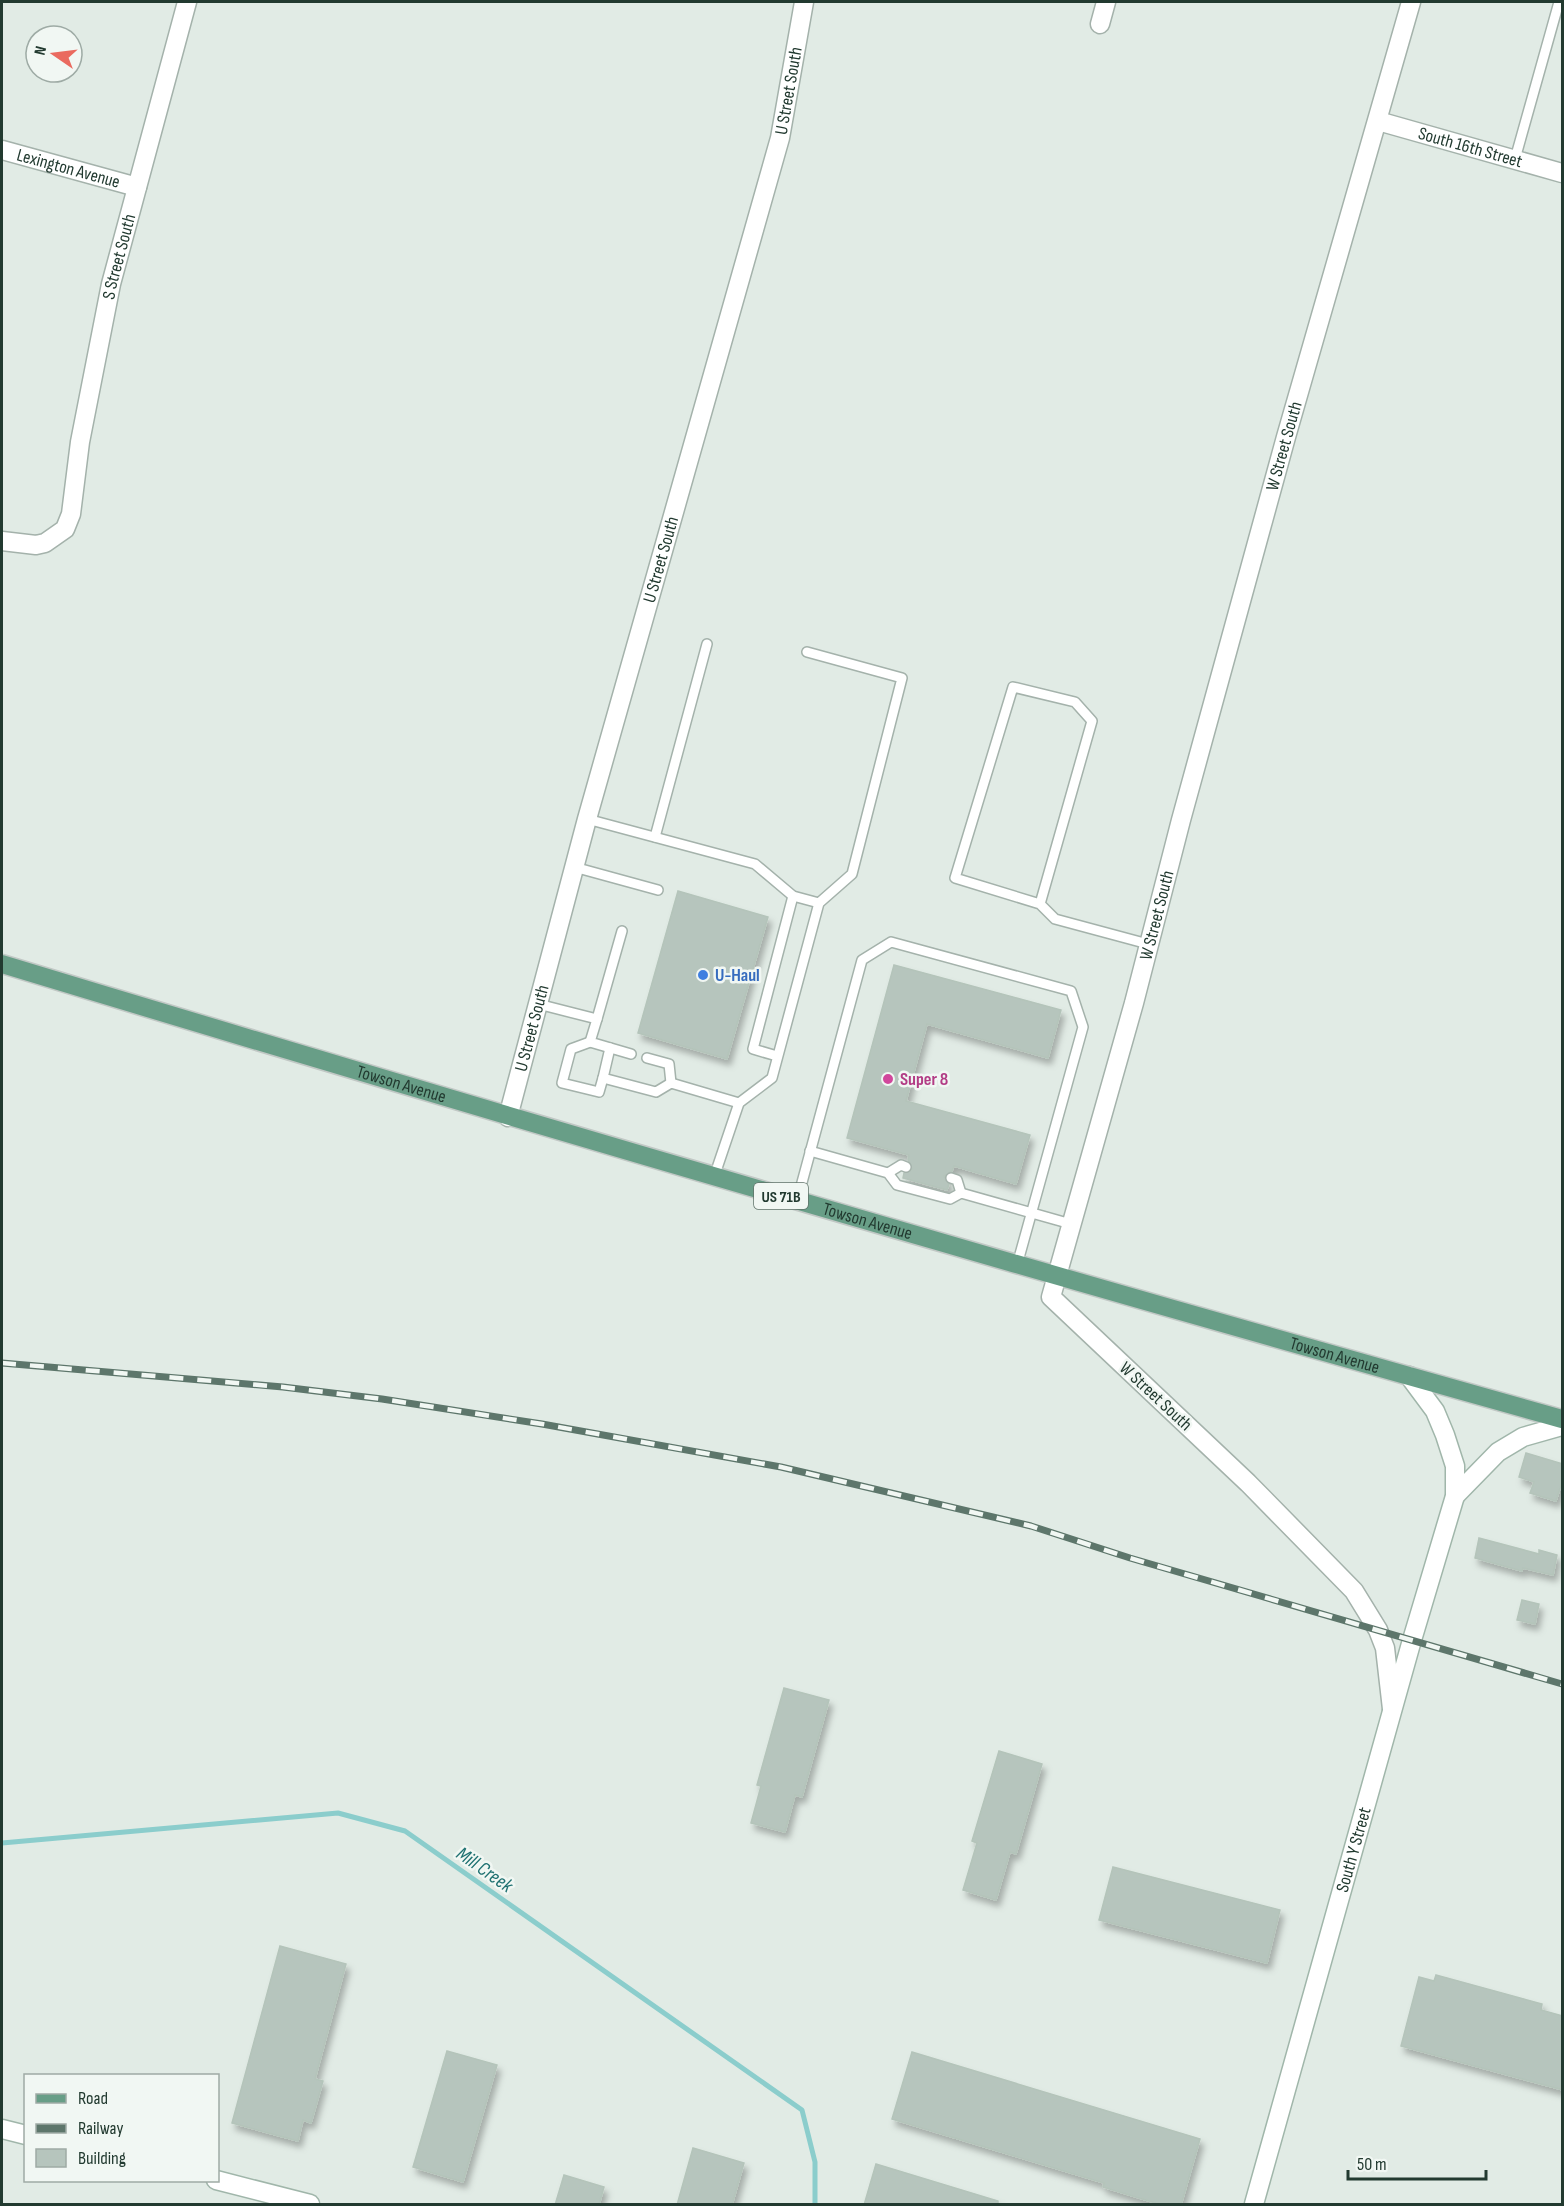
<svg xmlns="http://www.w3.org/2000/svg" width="1564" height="2206" viewBox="0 0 1564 2206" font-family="'Sofia Sans Condensed',sans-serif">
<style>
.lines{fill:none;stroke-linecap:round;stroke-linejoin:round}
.stream{stroke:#8bcdcc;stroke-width:5}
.building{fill:#b6c5bd;stroke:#b4c4ba;stroke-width:1.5;filter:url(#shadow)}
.service-casing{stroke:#a4b2ab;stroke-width:12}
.minor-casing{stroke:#a4b2ab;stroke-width:21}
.tertiary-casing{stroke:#a4b2ab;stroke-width:21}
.secondary-casing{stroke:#a0b6aa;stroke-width:21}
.primary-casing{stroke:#c1c8c5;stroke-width:21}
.service{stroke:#fff;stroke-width:9}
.minor{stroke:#fff;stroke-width:18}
.tertiary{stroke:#fff;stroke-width:18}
.secondary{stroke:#fff;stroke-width:18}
.primary{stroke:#689e87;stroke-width:18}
.rail-casing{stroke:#5d766b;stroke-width:7}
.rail{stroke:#f1f7f3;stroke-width:4.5;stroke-dasharray:14;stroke-linecap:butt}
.shop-dot{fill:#3f7fe0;stroke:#f1f7f3;stroke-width:2}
.hotel-dot{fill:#d1479c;stroke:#f1f7f3;stroke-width:2}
.labels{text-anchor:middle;stroke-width:5;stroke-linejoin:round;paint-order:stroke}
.shield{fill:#f1f7f3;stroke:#60736a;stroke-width:1.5}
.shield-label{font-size:16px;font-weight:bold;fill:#223a30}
.street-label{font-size:18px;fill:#223a30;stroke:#f1f7f3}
.shop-label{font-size:18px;font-weight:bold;fill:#366cbe;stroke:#f1f7f3;text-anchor:start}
.hotel-label{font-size:18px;font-weight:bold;fill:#b23c85;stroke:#f1f7f3;text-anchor:start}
.water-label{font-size:20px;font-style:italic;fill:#207272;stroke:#f1f7f3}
</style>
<defs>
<filter id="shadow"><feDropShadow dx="3.5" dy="6" stdDeviation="3" flood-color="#0004"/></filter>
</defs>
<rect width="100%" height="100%" fill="#e1ebe5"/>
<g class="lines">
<polyline class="stream" points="2,1843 338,1813 405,1831 802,2110 815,2162 815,2204"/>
</g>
<g class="building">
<polygon points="678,891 768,917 727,1059 638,1033"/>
<polygon points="894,965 1061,1010 1048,1058 927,1024 906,1101 1030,1135 1016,1184 954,1166 952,1171 944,1176 949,1184 947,1190 903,1178 904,1173 912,1169 908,1160 909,1155 847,1138"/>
<polygon points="1526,1453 1563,1464 1563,1479 1556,1501 1530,1493 1534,1482 1519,1477"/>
<polygon points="1479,1538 1539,1554 1539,1550 1557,1555 1553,1575 1523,1568 1522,1571 1475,1558"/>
<polygon points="1522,1600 1539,1604 1535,1624 1517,1620"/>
<polygon points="784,1688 829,1700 802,1797 795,1795 785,1832 751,1823 761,1786 757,1785"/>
<polygon points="999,1751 1042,1764 1016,1854 1010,1852 996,1900 963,1890 977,1843 972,1841"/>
<polygon points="1113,1867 1280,1910 1267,1963 1099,1920"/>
<polygon points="280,1946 346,1964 315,2079 323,2081 311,2123 303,2120 298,2141 232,2123"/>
<polygon points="1436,1975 1542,2004 1541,2010 1563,2016 1563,2090 1401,2046 1419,1977 1434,1981"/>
<polygon points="447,2051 497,2065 463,2182 413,2167"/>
<polygon points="912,2052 1200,2139 1181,2205 1162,2205 1103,2187 1104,2183 892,2119"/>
<polygon points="693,2148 744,2163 732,2205 677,2205"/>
<polygon points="876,2164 998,2201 998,2205 864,2205"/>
<polygon points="564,2175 604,2187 599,2205 555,2205"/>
</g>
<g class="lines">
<defs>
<g id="service">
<polyline points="1515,159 1559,2"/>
<polyline points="587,819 755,864 793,896 819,903"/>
<polyline points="655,837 707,644"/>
<polyline points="574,867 658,890"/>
<polyline points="1040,904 955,878 1013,687 1075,702 1092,721 1040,904 1055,919 1148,944"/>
<polyline points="538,1004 597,1019 590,1042 631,1054"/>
<polyline points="597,1019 622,931"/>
<polyline points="590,1042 571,1049 562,1083 599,1092 603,1078"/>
<polyline points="610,1048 603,1078 656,1092 671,1083 739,1103"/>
<polyline points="777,1056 753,1049 793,896"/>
<polyline points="647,1058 669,1064 671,1083"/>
<polyline points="810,1151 888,1173 897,1185 950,1199 961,1193 1071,1224"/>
<polyline points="888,1173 901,1165 906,1167"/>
<polyline points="714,1177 739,1103 772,1078 819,903 852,874 902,678 807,652"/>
<polyline points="951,1178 957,1180 961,1193"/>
<polyline points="797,1201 862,960 891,942 1071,991 1083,1027 1017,1265"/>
</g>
<g id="minor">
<polyline points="1100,24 1106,2"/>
<path id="s1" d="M 1378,121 L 1562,173"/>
<path id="s2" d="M 2,150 L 137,187"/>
<path id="s3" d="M 2,541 L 36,545 L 45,543 L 65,529 L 71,514 L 80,442 L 111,284 L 187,2"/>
<path id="s4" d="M 1392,1709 L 1385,1648 L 1378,1630 L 1354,1591 L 1248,1483 L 1051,1297 L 1134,1003 L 1181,820 L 1286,437 L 1411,2"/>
</g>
<g id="tertiary">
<path id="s5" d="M 508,1117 L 587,819 L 780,138 L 804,2"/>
</g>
<g id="secondary">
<polyline points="1455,1496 1498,1452 1523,1437 1562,1426"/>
<polyline points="2,2129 26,2135"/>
<polyline points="216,2180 310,2204"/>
<path id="s6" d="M 1254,2204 L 1412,1640 L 1455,1496 L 1455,1466 L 1445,1435 L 1435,1411 L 1409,1376"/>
</g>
<g id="primary">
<path id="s7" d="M 2,964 C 520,1121 1040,1273 1562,1419"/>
</g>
</defs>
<use href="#service" class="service-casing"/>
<use href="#minor" class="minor-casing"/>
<use href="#tertiary" class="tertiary-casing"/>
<use href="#secondary" class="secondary-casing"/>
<use href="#primary" class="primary-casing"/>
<use href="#service" class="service"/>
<use href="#minor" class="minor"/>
<use href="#tertiary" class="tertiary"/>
<use href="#secondary" class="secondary"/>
<use href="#primary" class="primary"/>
<defs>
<polyline id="rail" points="2,1363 283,1387 382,1399 542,1424 781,1467 1031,1526 1130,1558 1562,1684"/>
</defs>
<use href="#rail" class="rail-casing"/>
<use href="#rail" class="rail"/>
</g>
<circle class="shop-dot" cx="703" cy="975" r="6"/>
<circle class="hotel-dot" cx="888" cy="1079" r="6"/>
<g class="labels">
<rect class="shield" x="754" y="1183" width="54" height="26" rx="4.5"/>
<g class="shield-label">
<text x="781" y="1202">US 71B</text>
</g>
<g class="street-label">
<text dy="6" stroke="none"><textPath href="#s5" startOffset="1064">U Street South</textPath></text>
<text dy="6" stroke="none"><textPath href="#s1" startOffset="96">South 16th Street</textPath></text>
<text dy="6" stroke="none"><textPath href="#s2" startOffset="69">Lexington Avenue</textPath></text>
<text dy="6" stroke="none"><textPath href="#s3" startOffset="346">S Street South</textPath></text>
<text dy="6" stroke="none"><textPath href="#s4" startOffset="1431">W Street South</textPath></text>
<text dy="6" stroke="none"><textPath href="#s5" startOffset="578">U Street South</textPath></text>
<text dy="6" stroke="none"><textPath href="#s4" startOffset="945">W Street South</textPath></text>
<text dy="6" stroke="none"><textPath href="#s5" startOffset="92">U Street South</textPath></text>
<text dy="6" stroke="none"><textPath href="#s7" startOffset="417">Towson Avenue</textPath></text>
<text dy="6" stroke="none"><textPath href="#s7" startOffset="903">Towson Avenue</textPath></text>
<text dy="6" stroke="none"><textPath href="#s7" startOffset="1389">Towson Avenue</textPath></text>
<text transform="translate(1156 1396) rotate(43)" y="6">W Street South</text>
<text dy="6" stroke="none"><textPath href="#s6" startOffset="368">South Y Street</textPath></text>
</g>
<g class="shop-label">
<text x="715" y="981">U-Haul</text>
</g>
<g class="hotel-label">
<text x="900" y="1085">Super 8</text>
</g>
<g class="water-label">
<text transform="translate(485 1869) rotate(35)" y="7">Mill Creek</text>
</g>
</g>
<rect width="1564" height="2206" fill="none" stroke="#223a30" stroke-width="6"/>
<rect x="24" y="2074" width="195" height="108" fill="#f1f7f3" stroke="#9eaba5" stroke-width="1.5"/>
<rect x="36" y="2094" width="30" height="9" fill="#689e87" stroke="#9eaba5" stroke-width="1.5"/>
<text x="78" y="2104" font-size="18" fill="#223a30">Road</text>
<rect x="36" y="2124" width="30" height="9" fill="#5d766b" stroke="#9eaba5" stroke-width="1.5"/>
<text x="78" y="2134" font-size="18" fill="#223a30">Railway</text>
<rect x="36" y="2149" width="30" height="18" fill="#b6c5bd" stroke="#9eaba5" stroke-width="1.5"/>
<text x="78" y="2164" font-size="18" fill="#223a30">Building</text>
<g transform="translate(54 54) rotate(284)"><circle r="28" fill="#f1f7f3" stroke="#9eaba5" stroke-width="1.5"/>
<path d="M0-4.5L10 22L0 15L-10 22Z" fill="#ea6a5f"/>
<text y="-9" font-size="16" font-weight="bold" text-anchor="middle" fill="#223a30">N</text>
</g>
<path d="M1348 2170v9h138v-9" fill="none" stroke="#223a30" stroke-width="3"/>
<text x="1357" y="2170" font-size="18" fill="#223a30" stroke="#f1f7f3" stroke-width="4.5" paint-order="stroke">50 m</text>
</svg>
